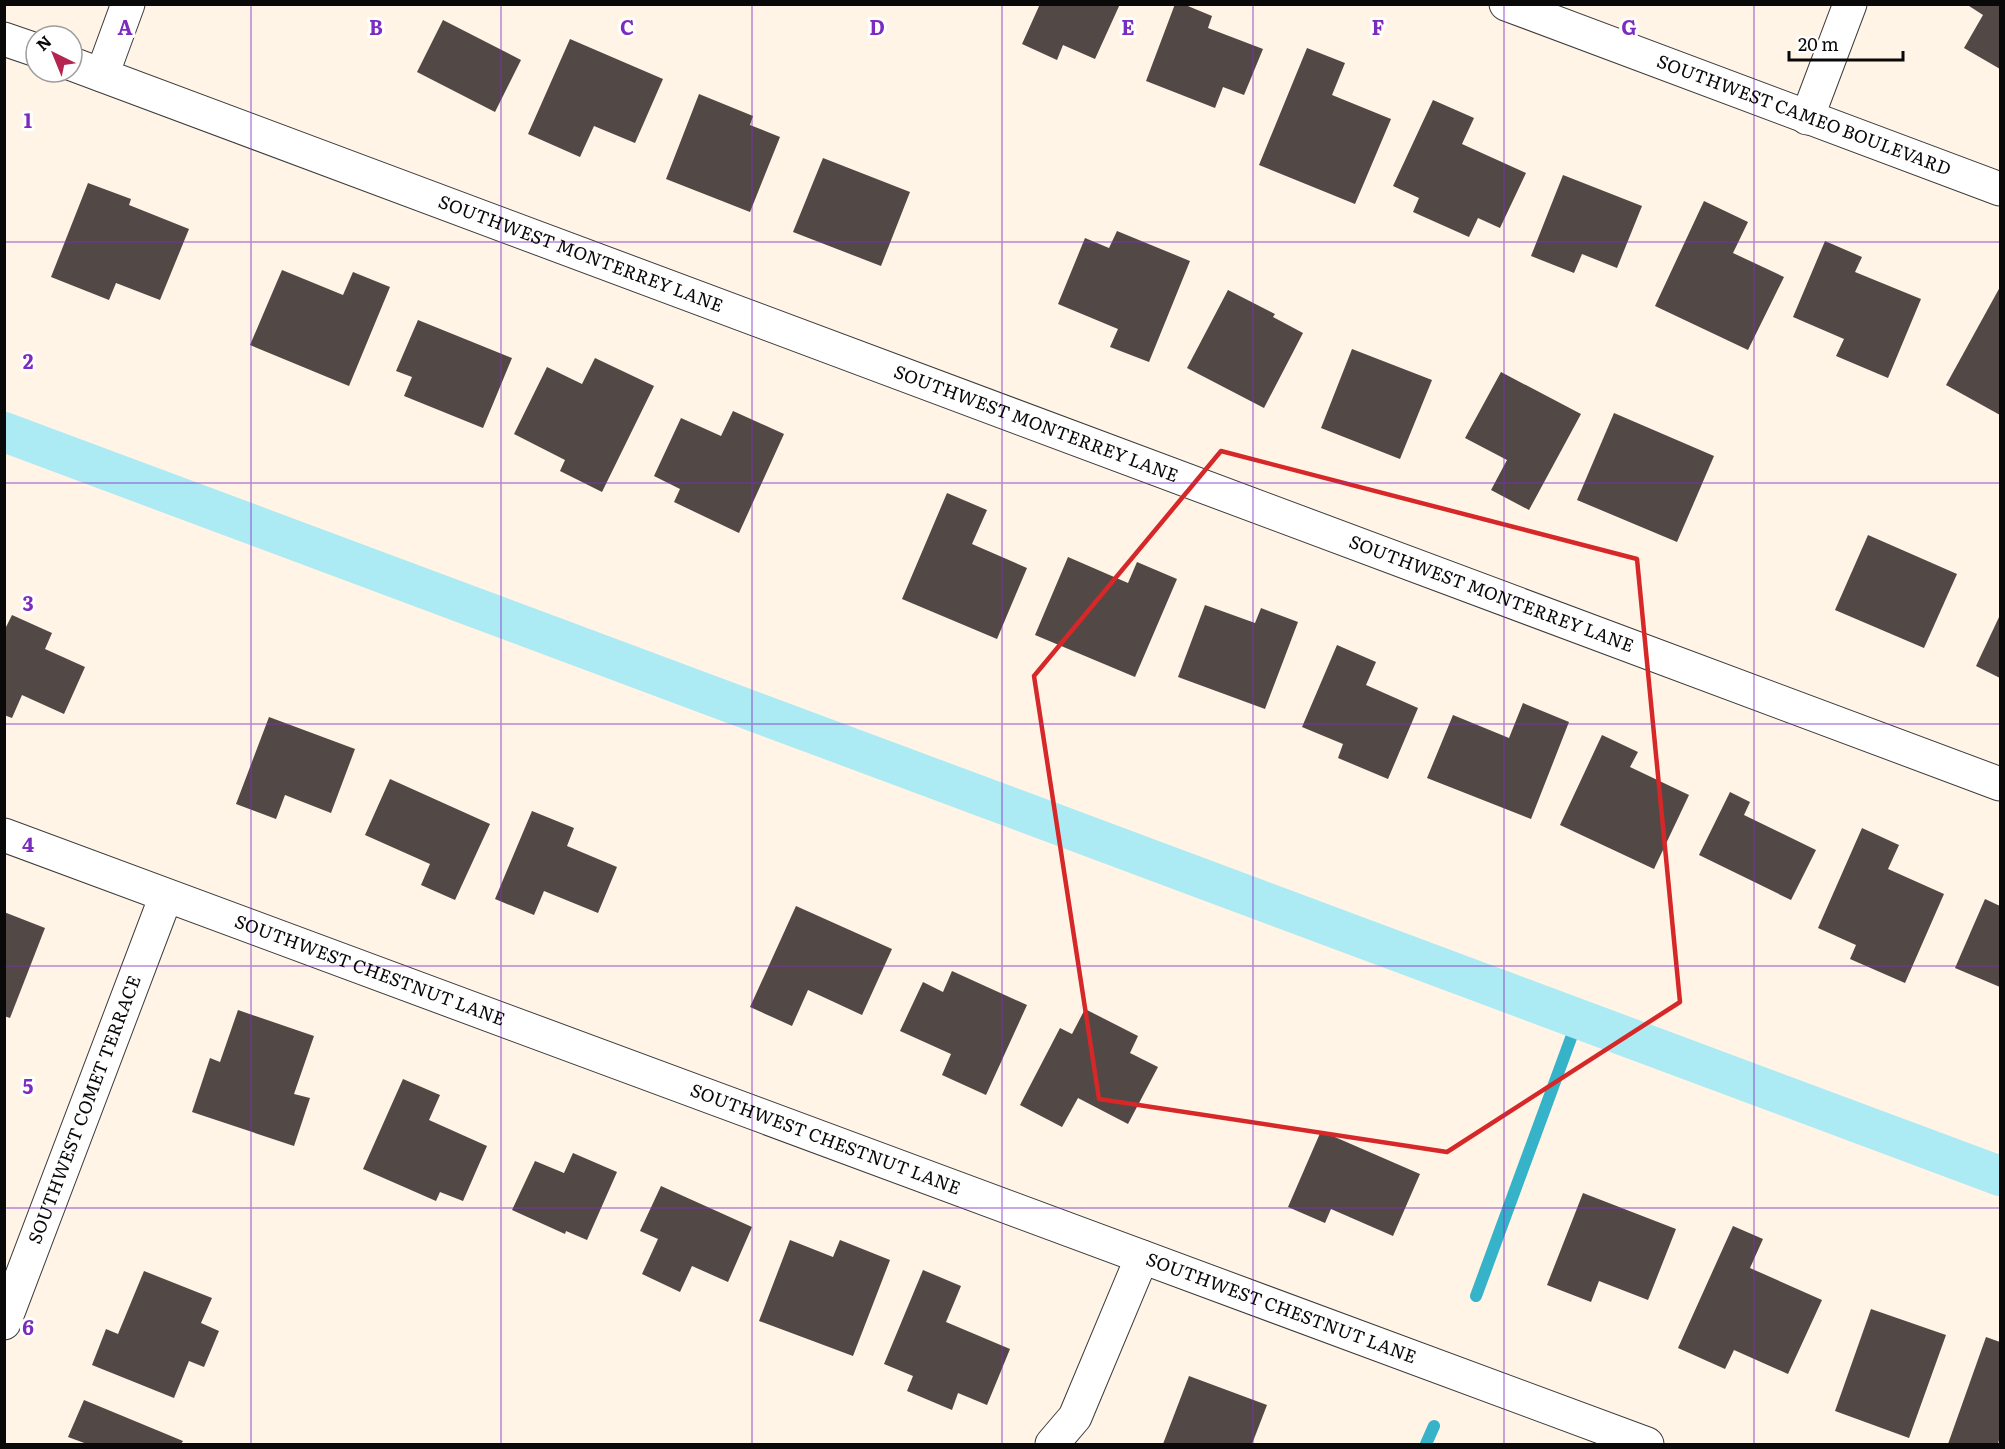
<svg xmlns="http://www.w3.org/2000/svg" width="2005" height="1449" viewBox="0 0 2005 1449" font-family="Literata,serif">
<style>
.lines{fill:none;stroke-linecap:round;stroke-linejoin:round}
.stream{stroke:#36b3c9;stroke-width:12}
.canal{stroke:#adebf4;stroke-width:40}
.building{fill:#524846}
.minor-casing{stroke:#3c3c3c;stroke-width:35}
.minor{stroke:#fff;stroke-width:33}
.marked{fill:none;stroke:#d62828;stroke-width:4.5;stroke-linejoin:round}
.grid{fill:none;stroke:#7b2cbf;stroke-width:1.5;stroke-opacity:0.55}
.labels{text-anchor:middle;stroke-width:6;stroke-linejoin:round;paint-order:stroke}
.street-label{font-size:18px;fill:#090909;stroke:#fff}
.grid-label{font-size:20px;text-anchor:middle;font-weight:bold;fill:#7b2cbf;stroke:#fff;stroke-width:6;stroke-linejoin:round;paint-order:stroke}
</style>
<rect width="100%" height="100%" fill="#fff4e6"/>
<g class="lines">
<g class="stream">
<polyline points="1476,1296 1578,1019"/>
<polyline points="1426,1444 1434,1426"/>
</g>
<polyline class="canal" points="4,432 2000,1176"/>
</g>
<g class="building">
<polygon points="1040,4 1120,4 1095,59 1063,45 1057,60 1022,44"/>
<polygon points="1175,4 1183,4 1212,16 1208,28 1263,49 1244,95 1223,87 1215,108 1146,81"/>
<polygon points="1966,4 2000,4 2000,69 1964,48 1983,15"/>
<polygon points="443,20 521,60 495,112 417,72"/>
<polygon points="570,39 663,79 635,143 594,126 580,157 528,134"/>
<polygon points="1307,48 1345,63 1332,95 1391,119 1355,204 1259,165"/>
<polygon points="699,94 753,116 750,125 780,137 750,212 666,179"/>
<polygon points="1433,100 1474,118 1462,144 1526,173 1500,228 1478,218 1469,237 1413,212 1419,198 1393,186"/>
<polygon points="823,158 910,192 881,266 793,232"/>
<polygon points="1563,175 1642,206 1617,268 1582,254 1574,273 1531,256"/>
<polygon points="88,183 131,199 129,205 189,229 160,300 116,283 109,300 51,277"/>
<polygon points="1704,201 1748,222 1733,253 1784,277 1748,350 1655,306"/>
<polygon points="1117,231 1190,261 1149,362 1110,347 1118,329 1058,304 1085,238 1109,248"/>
<polygon points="1825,241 1862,257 1855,272 1921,299 1888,378 1836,356 1844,339 1793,317"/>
<polygon points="282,270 343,295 353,272 390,287 349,386 250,345"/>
<polygon points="2000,287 2000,415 1946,385"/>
<polygon points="1228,290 1275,314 1273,317 1303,333 1264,408 1187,368"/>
<polygon points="418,320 512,358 483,428 404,396 412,377 396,371"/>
<polygon points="1352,349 1432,380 1400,459 1321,428"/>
<polygon points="595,358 654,386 602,492 560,471 565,460 514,434 547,367 582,384"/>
<polygon points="1501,372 1581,414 1529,510 1491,490 1507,460 1465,438"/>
<polygon points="733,411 784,434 739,533 674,502 680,489 654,476 681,418 721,436"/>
<polygon points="1614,413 1714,456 1677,542 1577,500"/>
<polygon points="947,493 987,510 972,544 1027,568 997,639 902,599"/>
<polygon points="1868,535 1957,574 1924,648 1835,610"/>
<polygon points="1068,557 1128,583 1137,562 1177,579 1135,677 1035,635"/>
<polygon points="1205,605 1255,623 1261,608 1298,622 1265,709 1178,677"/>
<polygon points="12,615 52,633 45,649 85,667 64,714 22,695 12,718 4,715 4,631"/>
<polygon points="2000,615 2000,678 1976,666"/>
<polygon points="1337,645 1376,662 1366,685 1418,708 1388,779 1338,758 1343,744 1302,727"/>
<polygon points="1523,703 1569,722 1531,819 1427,778 1453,715 1509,738"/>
<polygon points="269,717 355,749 331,813 285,795 276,819 236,804"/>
<polygon points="1602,735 1638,752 1630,767 1689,795 1654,869 1560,825"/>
<polygon points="390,779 490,824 455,900 421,885 430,864 365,835"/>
<polygon points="1730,792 1750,802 1744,815 1816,850 1791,900 1699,855"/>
<polygon points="532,811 574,828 567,846 617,867 598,913 544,891 534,915 495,899"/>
<polygon points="1862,828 1899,845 1888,869 1944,894 1905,983 1850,959 1856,945 1818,928"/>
<polygon points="1985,899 2000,906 2000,987 1955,968"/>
<polygon points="796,906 892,949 862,1015 808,990 792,1026 750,1007"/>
<polygon points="4,912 45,928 10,1018 4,1016"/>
<polygon points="952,971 1027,1005 986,1095 942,1075 951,1054 900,1031 923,982 943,992"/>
<polygon points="1085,1009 1138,1036 1130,1053 1158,1067 1128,1124 1078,1098 1062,1127 1020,1105 1060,1028 1072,1034"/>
<polygon points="238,1010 314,1036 294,1094 310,1098 294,1146 192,1112 210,1058 220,1062"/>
<polygon points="403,1079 440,1095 429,1120 487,1146 463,1201 440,1192 436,1201 363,1169"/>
<polygon points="1321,1131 1420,1174 1393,1236 1331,1209 1325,1223 1288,1207"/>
<polygon points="573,1153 617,1172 587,1240 566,1231 565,1234 512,1210 535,1161 564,1173"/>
<polygon points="661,1186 752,1227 728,1282 692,1266 680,1292 642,1274 658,1239 640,1231"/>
<polygon points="1583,1193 1676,1229 1648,1300 1599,1281 1591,1302 1547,1285"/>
<polygon points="1733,1226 1763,1239 1750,1268 1822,1300 1788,1374 1734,1350 1725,1369 1678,1348"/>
<polygon points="790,1240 833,1257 840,1240 890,1260 853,1356 759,1321"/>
<polygon points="923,1270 961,1286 946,1322 1010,1349 987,1405 958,1393 952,1410 907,1391 913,1376 884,1364"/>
<polygon points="144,1271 212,1298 201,1323 219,1331 204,1367 189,1361 174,1398 92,1365 106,1329 118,1334"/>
<polygon points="1871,1309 1946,1335 1909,1438 1835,1411"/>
<polygon points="1986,1337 2000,1342 2000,1436 1998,1444 1948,1444"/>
<polygon points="1189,1376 1267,1405 1252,1444 1163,1444"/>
<polygon points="84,1400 183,1441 181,1444 87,1444 68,1437"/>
</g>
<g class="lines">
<defs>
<g id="minor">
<path id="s1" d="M 1506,4 L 2000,189"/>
<polyline points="4,39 36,50"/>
<path id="s2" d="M 72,64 L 2000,784"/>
<polyline points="102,75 128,4"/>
<polyline points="1807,118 1850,4"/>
<path id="s3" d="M 4,835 L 1647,1444"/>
<path id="s4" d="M 4,1323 L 166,896"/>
<polyline points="1052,1444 1075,1417 1142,1257"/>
</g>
</defs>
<use href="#minor" class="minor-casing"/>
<use href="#minor" class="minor"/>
</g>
<path class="marked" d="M 1221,451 L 1637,559 L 1680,1002 L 1447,1152 L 1099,1099 L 1034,676 Z"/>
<path class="grid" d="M 251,4 L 251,1444M 501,4 L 501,1444M 752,4 L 752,1444M 1002,4 L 1002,1444M 1253,4 L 1253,1444M 1504,4 L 1504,1444M 1754,4 L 1754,1444M 4,242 L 2000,242M 4,483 L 2000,483M 4,724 L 2000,724M 4,966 L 2000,966M 4,1208 L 2000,1208"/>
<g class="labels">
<g class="street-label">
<text dy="6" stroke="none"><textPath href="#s1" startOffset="318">SOUTHWEST CAMEO BOULEVARD</textPath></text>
<text dy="6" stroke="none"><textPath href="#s2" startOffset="543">SOUTHWEST MONTERREY LANE</textPath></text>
<text dy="6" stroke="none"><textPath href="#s2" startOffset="1029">SOUTHWEST MONTERREY LANE</textPath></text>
<text dy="6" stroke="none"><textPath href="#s2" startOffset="1515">SOUTHWEST MONTERREY LANE</textPath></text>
<text dy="6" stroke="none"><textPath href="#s3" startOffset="390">SOUTHWEST CHESTNUT LANE</textPath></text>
<text dy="6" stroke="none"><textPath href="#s4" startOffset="228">SOUTHWEST COMET TERRACE</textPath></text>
<text dy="6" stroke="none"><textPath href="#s3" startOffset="876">SOUTHWEST CHESTNUT LANE</textPath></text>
<text dy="6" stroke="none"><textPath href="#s3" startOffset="1362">SOUTHWEST CHESTNUT LANE</textPath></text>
</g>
</g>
<g class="grid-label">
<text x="125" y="35">A</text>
<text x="376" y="35">B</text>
<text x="627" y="35">C</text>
<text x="877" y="35">D</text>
<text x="1128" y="35">E</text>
<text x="1378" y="35">F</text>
<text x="1629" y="35">G</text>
<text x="28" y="128">1</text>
<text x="28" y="369">2</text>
<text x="28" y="611">3</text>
<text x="28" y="852">4</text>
<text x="28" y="1094">5</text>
<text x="28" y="1335">6</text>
</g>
<rect width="2005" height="1449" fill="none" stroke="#090909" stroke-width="12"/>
<g transform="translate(54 54) rotate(317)"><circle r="28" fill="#ffffff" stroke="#9d9d9d" stroke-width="1.5"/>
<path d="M0-4.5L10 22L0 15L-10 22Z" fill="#b42651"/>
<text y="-9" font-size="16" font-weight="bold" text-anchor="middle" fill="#090909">N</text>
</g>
<path d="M1789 51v9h114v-9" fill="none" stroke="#090909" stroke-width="3"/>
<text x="1798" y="51" font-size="18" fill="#090909" stroke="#ffffff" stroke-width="4.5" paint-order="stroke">20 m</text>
</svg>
